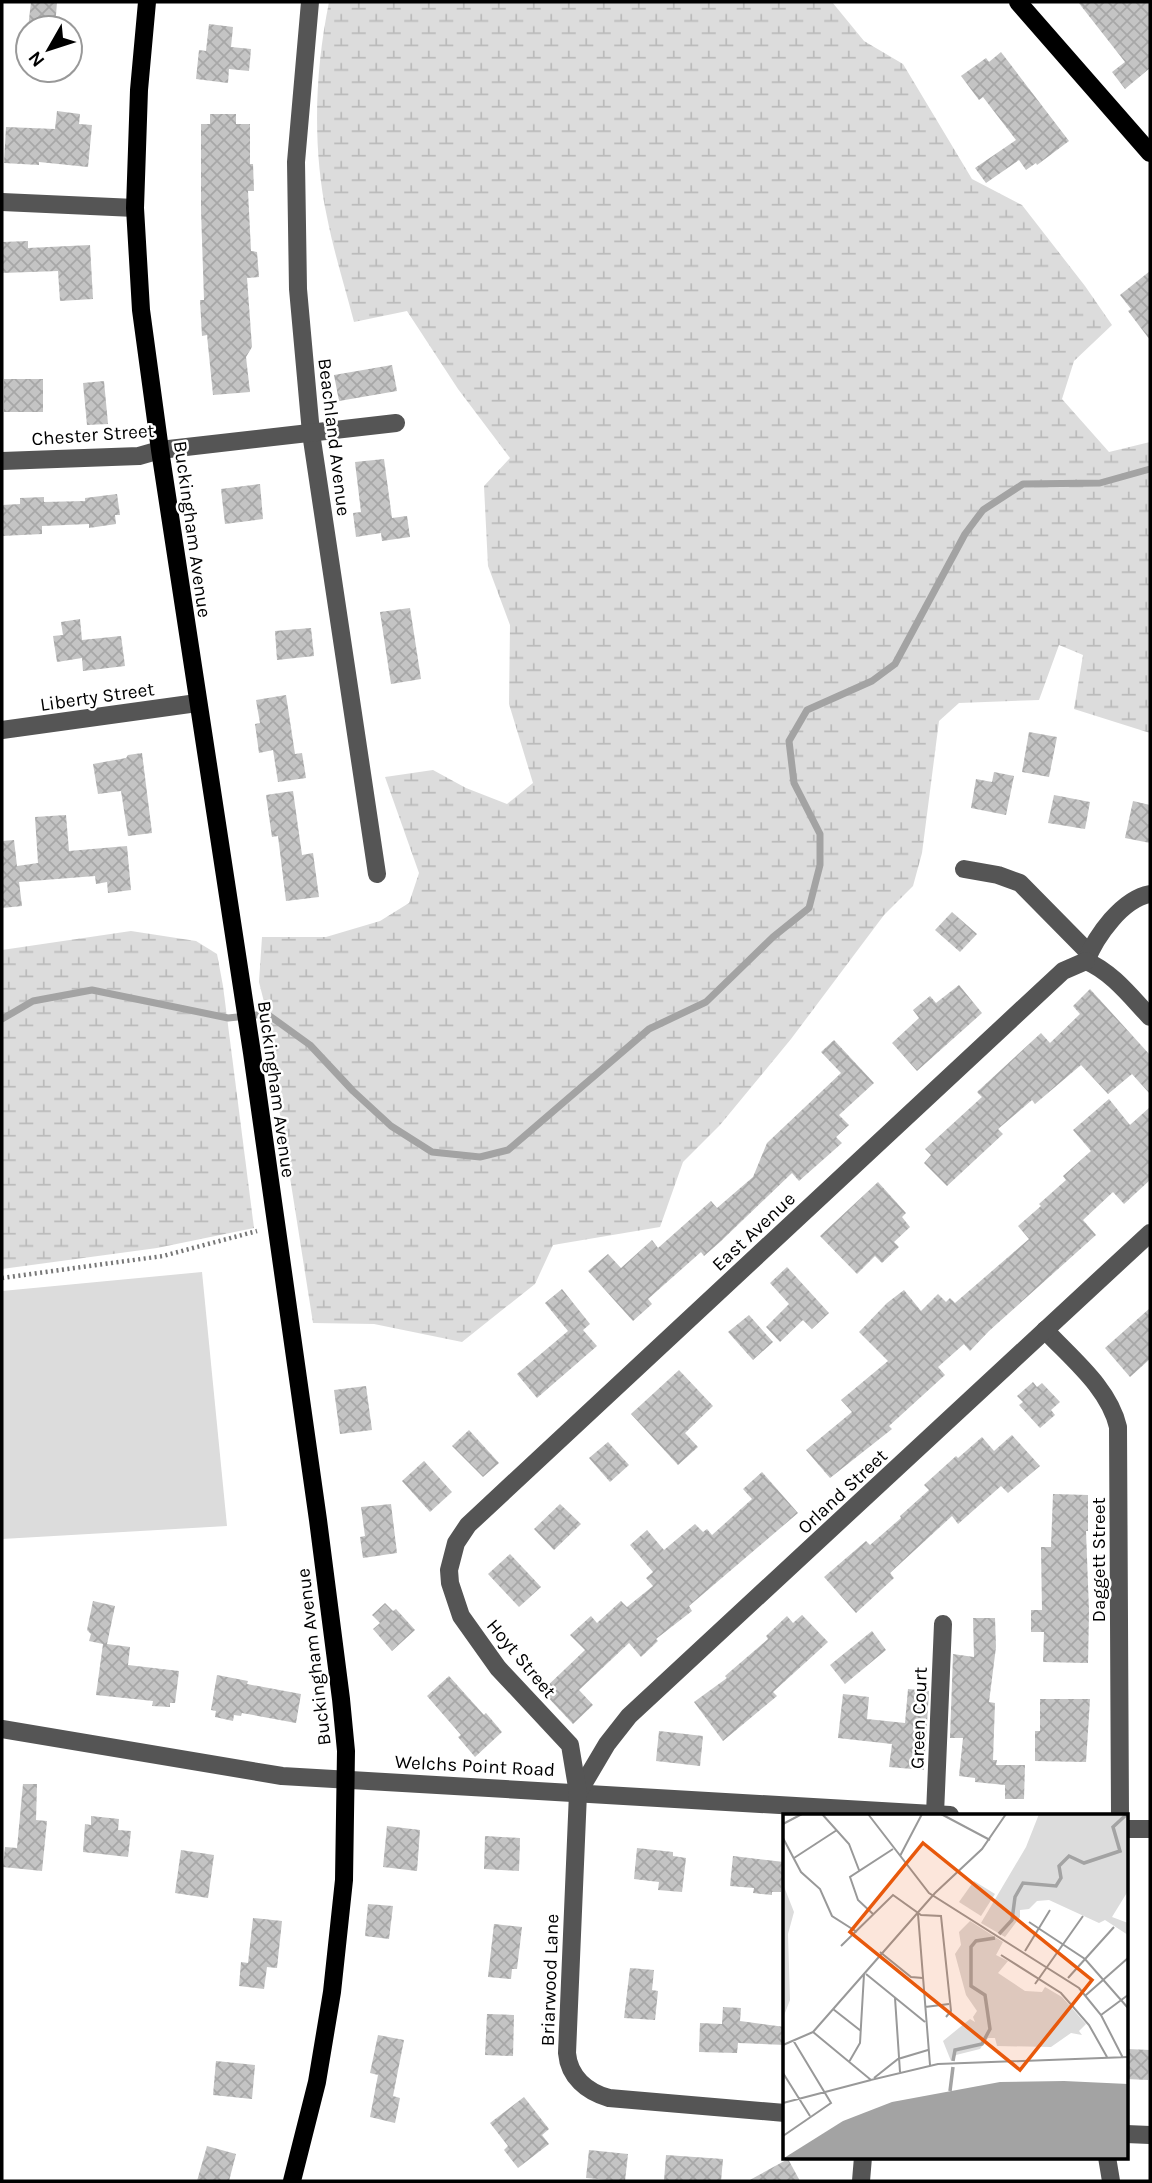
<svg xmlns="http://www.w3.org/2000/svg" width="1152" height="2183" viewBox="0 0 1152 2183" font-family="Karla,sans-serif">
<style>
.green{fill:#dcdcdc}
.wetland{fill:url(#wetland-marsh)}
.lines{fill:none;stroke-linecap:round;stroke-linejoin:round}
.stream{stroke:#a3a3a3;stroke-width:7}
.building{fill:url(#building-cross-hatch)}
.path{stroke:#777;stroke-width:4.5;stroke-dasharray:2 3.5;stroke-linecap:butt}
.minor{stroke:#555;stroke-width:18}
.major{stroke:#000;stroke-width:18}
.labels{text-anchor:middle;stroke-width:5;stroke-linejoin:round;paint-order:stroke}
.street-label{font-size:19px;fill:#000;stroke:#fff}
.inset-river{fill:none;stroke:#a3a3a3;stroke-width:3.5}
.inset-road{fill:none;stroke:#999;stroke-width:2}
.view{fill:#e8590c;fill-opacity:0.15;stroke:#e8590c;stroke-width:3.5}
.inset-edge{fill:none;stroke:#000;stroke-width:3.5}
</style>
<defs>
<pattern id="wetland-marsh" width="20" height="14" patternUnits="userSpaceOnUse" patternTransform="scale(1.75)"><rect width="20" height="14" fill="#dcdcdc"/><path d="M1 5h8M5 5V1M11 12h8M15 12V8" fill="none" stroke="#bbb"/></pattern>
<pattern id="building-cross-hatch" width="8" height="8" patternUnits="userSpaceOnUse" patternTransform="scale(1.75)"><rect width="8" height="8" fill="#c4c4c4"/><path d="M0 0l8 8M0 8l8-8" fill="none" stroke="#a7a7a7"/></pattern>
</defs>
<rect width="100%" height="100%" fill="#fff"/>
<polygon class="green" points="202,1272 227,1526 2,1539 2,1291"/>
<g class="wetland">
<path d="M 329,2 L 832,2 L 864,41 L 903,64 L 972,179 L 1022,205 L 1085,286 L 1112,325 L 1074,361 L 1062,399 L 1109,452 L 1150,442 L 1150,733 L 1074,709 L 1083,655 L 1059,645 L 1039,700 L 959,703 L 939,721 L 922,853 L 913,886 L 884,915 L 791,1039 L 720,1125 L 683,1162 L 660,1227 L 553,1245 L 535,1284 L 462,1342 L 374,1324 L 313,1323 L 270,1051 L 267,1014 L 259,982 L 262,937 L 326,937 L 380,921 L 409,903 L 419,873 L 385,777 L 433,770 L 466,788 L 507,804 L 533,783 L 509,704 L 510,625 L 488,566 L 484,486 L 510,458 L 458,389 L 407,311 L 354,322 C 345,287 334,253 327,217 C 312,147 315,71 329,2 Z"/>
<polygon points="131,931 196,941 217,954 223,986 254,1228 157,1248 2,1269 2,950"/>
</g>
<g class="lines">
<polyline class="stream" points="2,1019 33,1001 92,990 228,1018 267,1014 310,1045 353,1091 391,1126 432,1152 480,1157 508,1150 649,1029 706,1002 773,937 809,908 820,865 820,834 794,783 789,741 807,710 872,681 895,664 965,534 983,510 1023,484 1100,483 1150,469"/>
</g>
<g class="building">
<polygon points="31,2 57,2 55,28 28,28"/>
<polygon points="1078,2 1150,2 1150,68 1125,89 1112,72 1125,62"/>
<polygon points="209,24 233,27 231,47 251,49 249,71 229,69 228,83 196,79 199,50 206,51"/>
<polygon points="1001,52 1069,141 1037,165 1036,163 1026,170 1019,160 986,183 975,168 1016,140 983,97 979,100 961,76 986,58 989,62"/>
<polygon points="57,111 80,114 79,124 92,125 88,167 39,162 39,165 4,163 6,127 55,129"/>
<polygon points="210,114 236,114 236,124 250,124 250,164 253,164 254,191 248,191 251,251 257,252 259,277 247,278 252,347 246,357 250,392 213,395 207,335 202,336 200,300 204,300 201,210 201,124 210,124"/>
<polygon points="28,241 28,248 90,245 93,299 60,301 58,271 2,273 2,242"/>
<polygon points="1150,271 1150,340 1128,311 1131,309 1120,295"/>
<polygon points="392,365 397,391 339,401 334,375"/>
<rect x="4" y="379" width="39" height="33"/>
<polygon points="104,381 108,424 87,425 83,383"/>
<polygon points="384,459 392,518 407,516 410,537 382,541 381,533 356,537 353,513 361,512 355,462"/>
<polygon points="260,484 263,519 225,524 221,489"/>
<polygon points="117,494 120,515 115,515 116,524 89,528 89,524 42,526 42,534 2,536 2,505 20,504 20,498 44,497 44,502 85,501 85,498"/>
<polygon points="410,608 421,679 391,684 380,612"/>
<polygon points="80,619 82,640 121,636 125,666 83,671 82,658 57,662 53,636 63,635 61,622"/>
<polygon points="311,628 314,656 277,660 275,631"/>
<polygon points="286,695 295,754 302,753 306,778 278,782 273,750 259,753 255,724 260,723 256,700"/>
<polygon points="1029,732 1057,737 1049,777 1022,772"/>
<polygon points="142,753 152,833 128,836 121,791 98,794 93,764 126,758 128,755"/>
<polygon points="994,772 1014,776 1006,815 971,808 976,779 992,782"/>
<polygon points="293,791 302,855 313,853 319,897 286,901 278,836 272,837 266,795"/>
<polygon points="1054,795 1090,802 1085,829 1048,823"/>
<polygon points="1133,801 1150,805 1150,843 1125,838"/>
<polygon points="66,815 69,851 127,846 131,890 108,893 107,882 96,884 95,876 19,882 22,906 2,908 2,841 14,840 17,866 38,863 35,817"/>
<polygon points="952,912 977,934 960,952 935,930"/>
<polygon points="959,985 982,1013 917,1071 892,1043 919,1018 913,1010 930,996 936,1003"/>
<polygon points="1090,989 1150,1055 1150,1094 1132,1074 1108,1094 1081,1065 1035,1104 1032,1100 998,1129 1003,1134 947,1186 924,1163 931,1155 925,1149 982,1097 977,1092 1041,1033 1050,1043 1080,1014 1073,1006"/>
<polygon points="834,1040 874,1083 839,1115 849,1125 836,1137 842,1143 799,1181 792,1173 720,1242 704,1256 701,1252 648,1299 652,1304 633,1321 588,1271 608,1254 621,1268 652,1240 658,1248 711,1201 717,1208 753,1177 767,1143 841,1073 821,1052"/>
<polygon points="1109,1099 1130,1125 1150,1107 1150,1180 1124,1204 1113,1192 1083,1220 1096,1235 989,1331 970,1351 964,1344 938,1367 945,1375 889,1426 892,1429 830,1478 806,1450 852,1412 841,1400 888,1361 859,1332 887,1303 904,1290 921,1311 938,1294 946,1302 950,1298 955,1303 1029,1239 1018,1226 1041,1206 1039,1204 1066,1180 1063,1176 1091,1151 1073,1130"/>
<polygon points="878,1182 906,1213 902,1217 910,1227 894,1242 899,1247 882,1263 875,1256 857,1274 820,1236"/>
<polygon points="787,1267 829,1313 812,1329 803,1320 780,1342 766,1327 789,1304 770,1283"/>
<polygon points="562,1289 590,1324 583,1330 597,1346 537,1398 517,1374 568,1331 545,1303"/>
<polygon points="1150,1308 1150,1359 1130,1377 1105,1348"/>
<polygon points="749,1315 773,1342 753,1360 728,1332"/>
<polygon points="679,1370 713,1406 685,1433 698,1447 678,1465 631,1414"/>
<polygon points="1033,1382 1037,1387 1042,1383 1060,1402 1051,1410 1055,1415 1040,1428 1019,1405 1023,1402 1017,1396"/>
<polygon points="366,1386 372,1430 340,1434 334,1390"/>
<polygon points="469,1430 499,1463 483,1477 452,1446"/>
<polygon points="1012,1435 1040,1466 1008,1493 1001,1486 958,1524 952,1516 890,1573 894,1578 856,1613 824,1577 866,1541 870,1545 901,1518 900,1516 929,1490 924,1485 956,1456 958,1458 982,1437 994,1451"/>
<polygon points="608,1442 629,1465 610,1482 589,1458"/>
<polygon points="424,1461 452,1492 430,1512 402,1481"/>
<polygon points="762,1472 798,1513 689,1606 692,1611 656,1639 658,1641 641,1657 629,1643 579,1690 593,1705 573,1724 542,1691 585,1650 570,1635 591,1616 597,1623 621,1601 627,1607 653,1586 646,1578 653,1572 630,1545 647,1530 664,1550 695,1524 703,1532 707,1529 712,1535 752,1499 743,1489"/>
<polygon points="1053,1494 1088,1495 1088,1531 1086,1531 1089,1611 1088,1663 1043,1662 1044,1632 1031,1632 1031,1610 1042,1610 1041,1547 1051,1547"/>
<polygon points="391,1504 397,1553 363,1558 360,1537 365,1536 361,1507"/>
<polygon points="560,1504 581,1524 554,1550 534,1529"/>
<polygon points="510,1554 541,1587 519,1607 488,1574"/>
<polygon points="93,1601 115,1606 107,1644 130,1647 128,1665 179,1671 175,1703 170,1703 170,1707 152,1706 153,1701 96,1695 103,1644 89,1641 91,1634 87,1630"/>
<polygon points="385,1603 393,1611 396,1609 415,1630 392,1651 373,1629 380,1623 372,1615"/>
<polygon points="802,1615 828,1642 773,1692 777,1696 723,1741 694,1702 727,1678 725,1676 768,1639 766,1636 787,1616 793,1623"/>
<polygon points="973,1618 995,1618 996,1647 989,1702 995,1703 993,1760 997,1760 996,1765 1025,1765 1024,1799 1005,1799 1005,1785 975,1782 975,1778 959,1776 963,1738 950,1738 953,1654 974,1657"/>
<polygon points="872,1631 886,1650 845,1684 830,1665"/>
<polygon points="217,1675 248,1681 247,1684 301,1694 296,1723 242,1713 241,1716 234,1715 233,1721 215,1717 216,1711 211,1710"/>
<polygon points="449,1676 484,1715 486,1713 502,1732 475,1757 458,1737 461,1735 427,1696"/>
<polygon points="908,1689 929,1691 924,1770 889,1767 892,1744 838,1738 843,1694 869,1697 867,1719 905,1723"/>
<polygon points="1040,1699 1090,1699 1086,1762 1035,1761 1035,1731 1040,1731"/>
<polygon points="659,1731 703,1736 700,1766 656,1761"/>
<polygon points="23,1784 37,1784 36,1820 47,1821 42,1871 3,1867 5,1847 17,1848"/>
<polygon points="91,1816 119,1819 118,1830 131,1831 128,1857 83,1852 85,1824 91,1825"/>
<polygon points="387,1826 420,1830 417,1871 383,1867"/>
<polygon points="485,1836 520,1838 519,1871 484,1869"/>
<polygon points="637,1848 673,1852 673,1856 686,1858 682,1892 658,1890 659,1882 634,1879"/>
<polygon points="181,1850 214,1855 208,1898 175,1893"/>
<polygon points="733,1856 784,1862 781,1892 772,1892 772,1895 753,1893 754,1888 730,1886"/>
<polygon points="368,1904 393,1906 389,1939 365,1936"/>
<polygon points="253,1918 282,1921 277,1968 267,1967 264,1989 239,1986 241,1962 248,1963"/>
<polygon points="494,1924 522,1927 517,1969 512,1969 511,1979 488,1977"/>
<polygon points="630,1968 654,1970 652,1990 658,1991 655,2020 624,2018"/>
<polygon points="723,2007 741,2008 740,2021 785,2027 785,2045 738,2043 737,2053 699,2052 700,2023 722,2024"/>
<polygon points="487,2014 514,2015 513,2056 485,2055"/>
<polygon points="378,2035 404,2040 393,2096 400,2098 395,2123 370,2117 378,2075 370,2073"/>
<polygon points="1126,2049 1150,2050 1148,2080 1126,2079"/>
<polygon points="216,2061 255,2065 252,2099 213,2095"/>
<polygon points="524,2097 549,2129 542,2135 549,2144 518,2168 504,2150 508,2146 490,2123"/>
<polygon points="207,2146 236,2154 229,2181 197,2181"/>
<polygon points="589,2150 628,2154 625,2181 586,2178"/>
<polygon points="666,2155 723,2159 721,2181 664,2181"/>
<polygon points="788,2159 800,2181 748,2181"/>
</g>
<g class="lines">
<polyline class="path" points="2,1278 163,1256 257,1231"/>
<g class="minor">
<polyline points="310,2 296,162 298,289 311,433 377,874"/>
<polyline points="2,202 135,208"/>
<polyline points="2,461 139,456 160,450 396,423"/>
<polyline points="2,730 197,703"/>
<polyline points="964,869 998,875 1020,883 1089,953"/>
<path d="M 1086,961 C 1096,936 1122,899 1150,894"/>
<path d="M 1086,961 C 1112,972 1131,997 1150,1017"/>
<path d="M 1045,1330 C 1072,1359 1109,1388 1118,1427 L 1120,1815"/>
<polyline points="2,1729 282,1776 950,1815"/>
<polyline points="578,1793 607,1744 629,1716 1150,1233"/>
<polyline points="935,1814 943,1624"/>
<polyline points="1126,1829 1150,1829"/>
<path d="M 785,2113 L 609,2098 C 587,2092 569,2077 567,2053 L 578,1793 L 570,1745 L 498,1668 L 461,1616 L 450,1583 L 449,1570 L 456,1543 L 468,1525 L 1063,971 L 1086,961"/>
<polyline points="1126,2134 1150,2135"/>
<polyline points="1107,2157 1111,2181"/>
<polyline points="861,2181 863,2157"/>
</g>
<g class="major">
<polyline points="147,2 139,90 135,208 141,310 160,450 252,1053 318,1520 341,1699 346,1751 344,1880 332,1992 317,2082 292,2181"/>
<polyline points="1018,2 1150,153"/>
</g>
</g>
<g class="labels">
<g class="street-label">
<text transform="translate(93 434) rotate(-4)" y="7">Chester Street</text>
<text transform="translate(335 437) rotate(83)" y="7">Beachland Avenue</text>
<text transform="translate(193 529) rotate(82)" y="7">Buckingham Avenue</text>
<text transform="translate(97 696) rotate(-8)" y="7">Liberty Street</text>
<text transform="translate(277 1089) rotate(82)" y="7">Buckingham Avenue</text>
<text transform="translate(753 1231) rotate(-43)" y="7">East Avenue</text>
<text transform="translate(842 1491) rotate(-43)" y="7">Orland Street</text>
<text transform="translate(1098 1560) rotate(-90)" y="7">Daggett Street</text>
<text transform="translate(313 1657) rotate(-97)" y="7">Buckingham Avenue</text>
<text transform="translate(522 1658) rotate(50)" y="7">Hoyt Street</text>
<text transform="translate(918 1718) rotate(-88)" y="7">Green Court</text>
<text transform="translate(475 1765) rotate(3)" y="7">Welchs Point Road</text>
<text transform="translate(549 1980) rotate(-88)" y="7">Briarwood Lane</text>
</g>
</g>
<g transform="translate(783 1814)">
<rect width="345" height="345" fill="#fff"/>
<path d="M 191,67 L 212,80 L 198,102 L 176,88 Z" fill="#dcdcdc"/>
<path d="M 256,0 L 345,0 L 345,77 L 329,103 L 345,109 L 345,121 L 322,106 L 316,109 L 266,86 L 254,87 L 246,95 L 237,96 L 237,103 L 222,123 L 198,109 L 243,33 ZM 0,70 L 11,98 L 5,120 L 7,186 L 0,204 ZM 187,107 L 220,128 L 213,141 L 225,147 L 215,159 L 242,177 L 259,178 L 262,173 L 279,183 L 303,210 L 296,217 L 299,221 L 288,219 L 268,233 L 214,232 L 212,224 L 205,224 L 197,235 L 173,241 L 168,247 L 160,227 L 187,205 L 192,208 L 190,203 L 194,197 L 183,181 L 172,140 L 178,131 L 176,118 Z" fill="#dcdcdc"/>
<path d="M 281,267 L 345,270 L 345,344 L 1,344 L 60,307 L 109,288 L 217,268 Z" fill="#a3a3a3"/>
<path class="inset-river" d="M 216,120 L 229,106 L 232,83 L 240,69 L 273,72 L 278,64 L 276,52 L 286,42 L 301,49 L 337,37 L 330,13 L 344,0M 170,247 L 172,236 L 199,230 L 207,215 L 202,181 L 188,172 L 188,133 L 193,127 L 212,124M 167,277 L 170,253"/>
<path class="inset-road" d="M 39,0 L 66,30 L 76,56M 85,0 L 146,79 L 296,174 L 318,201 L 340,244M 158,0 L 207,26M 0,10 L 19,0M 0,24 L 18,58 L 37,75 L 49,102 L 74,118M 117,42 L 139,0M 11,44 L 54,16M 90,100 L 75,86 L 67,63 L 110,35M 135,100 L 147,251M 246,108 L 302,145 L 345,194M 58,132 L 110,81 L 138,101 L 158,102 L 168,197 L 163,203M 242,137 L 267,96M 97,138 L 128,163 L 140,164M 218,141 L 278,179 L 306,211 L 324,243M 83,160 L 142,208M 285,164 L 331,113M 252,170 L 300,102M 303,181 L 345,144M 112,184 L 117,258M 142,193 L 166,190M 50,195 L 78,217M 318,201 L 345,181M 30,218 L 152,79 L 199,35 L 223,0M 0,231 L 30,218 L 88,266 L 155,250 L 345,243M 66,248 L 77,229 L 81,160M 0,259 L 27,302M 91,264 L 115,245 L 145,236M 0,289 L 88,266M 0,322 L 48,289 L 10,226"/>
<path class="view" d="M 140,29 L 309,166 L 237,256 L 67,118 Z"/>
<rect width="345" height="345" class="inset-edge"/>
</g>
<rect width="1152" height="2183" fill="none" stroke="#000000" stroke-width="7"/>
<g transform="translate(49 49) rotate(231)"><circle r="33" fill="#ffffff" stroke="#999999" stroke-width="2"/>
<path d="M0-5L12 26L0 18L-12 26Z" fill="#000000"/>
<text y="-10" font-size="19" font-weight="bold" text-anchor="middle" fill="#000000">N</text>
</g>
</svg>
